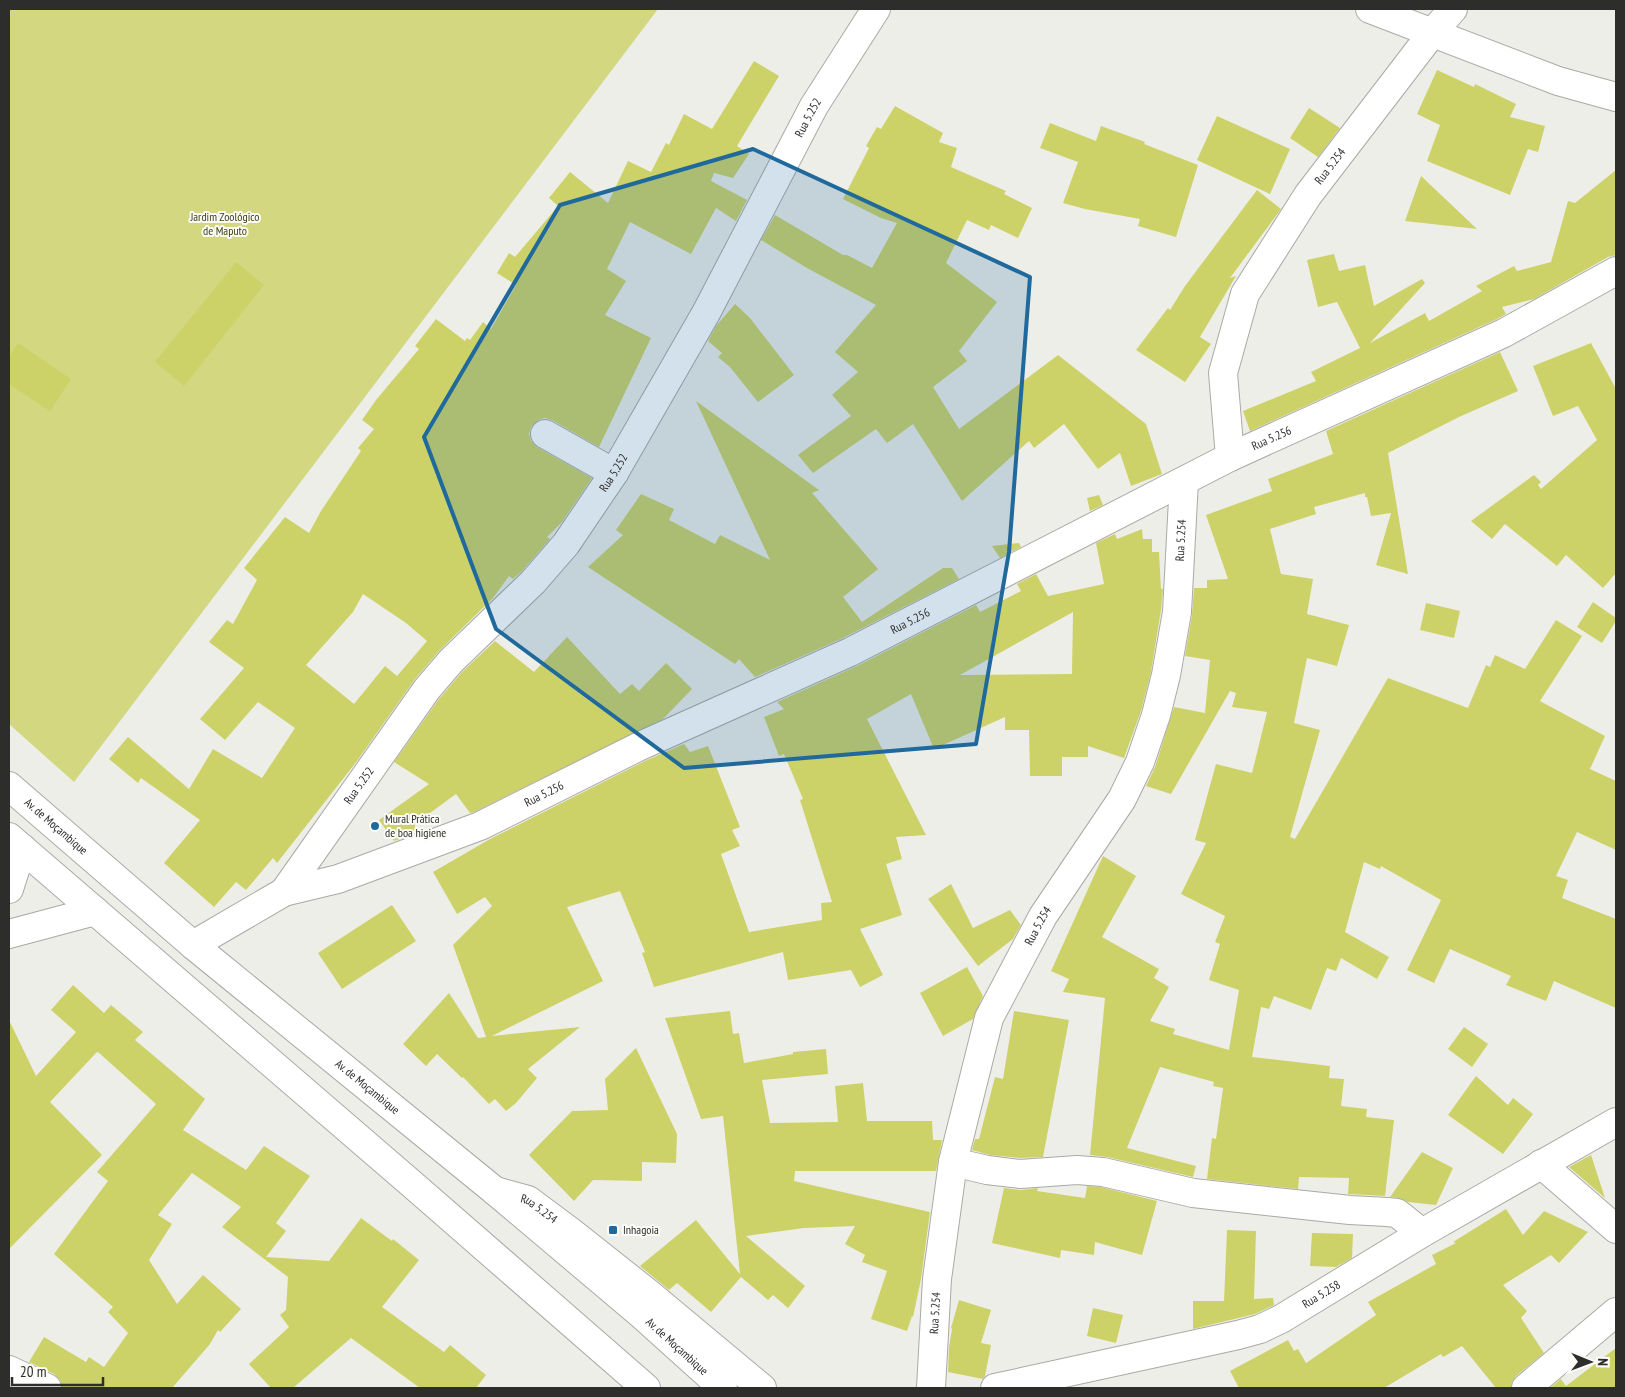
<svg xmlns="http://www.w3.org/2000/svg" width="1625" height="1397" viewBox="0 0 1625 1397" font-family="'PT Sans Narrow',sans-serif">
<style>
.green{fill:#d2d780}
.building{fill:#cdd268;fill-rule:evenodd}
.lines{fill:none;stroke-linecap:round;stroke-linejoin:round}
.minor-casing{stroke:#a9aaa5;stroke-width:30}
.trunk-casing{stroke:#a9aaa5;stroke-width:30}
.minor{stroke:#fff;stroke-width:28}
.trunk{stroke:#fff;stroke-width:28}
.marked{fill:#1f699c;fill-opacity:0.2;stroke:#1f699c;stroke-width:4;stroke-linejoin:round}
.poi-dot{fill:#1f699c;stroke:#fbfcf7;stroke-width:2}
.labels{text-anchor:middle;stroke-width:4;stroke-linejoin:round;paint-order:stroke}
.street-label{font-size:12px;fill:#2d2d2b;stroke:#fbfcf7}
.park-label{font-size:12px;fill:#404115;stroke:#fbfcf7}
.poi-label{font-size:12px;fill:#2d2d2b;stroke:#fbfcf7;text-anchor:start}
</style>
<rect width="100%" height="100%" fill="#eeeee9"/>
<polygon class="green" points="9,9 658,9 74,782 9,724"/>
<g class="building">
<path d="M 754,61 L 779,76 L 737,146 L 749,154 L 733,178 L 714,173 L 711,181 L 747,200 L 736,221 L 716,208 L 691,254 L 630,222 L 607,269 L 626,281 L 605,315 L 651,338 L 599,447 L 552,420 L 545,418 L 538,420 L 531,427 L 529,434 L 531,441 L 537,447 L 592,478 L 562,522 L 547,537 L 550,539 L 522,571 L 513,579 L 509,576 L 493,598 L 440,650 L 415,679 L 357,761 L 277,863 L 273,858 L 246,890 L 236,882 L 214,907 L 164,863 L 200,820 L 141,778 L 138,783 L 109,759 L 128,737 L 189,789 L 213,749 L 262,778 L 295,728 L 258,702 L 225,740 L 200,719 L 244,668 L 209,642 L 227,620 L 233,624 L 257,580 L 244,568 L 285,517 L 309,533 L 321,511 L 361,451 L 358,448 L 374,429 L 362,420 L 376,400 L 419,349 L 415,346 L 436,319 L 465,341 L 467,338 L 470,340 L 483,322 L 491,329 L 516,285 L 497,273 L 509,253 L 515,257 L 558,206 L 549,198 L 570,172 L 608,203 L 628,161 L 651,172 L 666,143 L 669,145 L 684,114 L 712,129 ZM 363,594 L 406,623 L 427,641 L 397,676 L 385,666 L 354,704 L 306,665 L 353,612 Z"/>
<polygon points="1437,70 1474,87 1475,84 1516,104 1510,117 1545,126 1538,152 1528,149 1510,195 1427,161 1440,125 1417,114"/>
<polygon points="895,106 943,133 939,142 957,148 951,167 1006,191 1004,194 1032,208 1018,238 991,225 989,230 967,220 946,263 997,302 959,351 967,361 933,387 959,429 1058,355 1146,424 1162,474 1131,486 1120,453 1098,469 1064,424 1034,448 1029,441 962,501 913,424 887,443 876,429 813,473 798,455 851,416 832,395 858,372 835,352 876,305 807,268 761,240 775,215 843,255 847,255 872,268 897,223 881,218 843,199 869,148 866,146 877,127 881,129"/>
<polygon points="1309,108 1340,128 1318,157 1290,138"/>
<polygon points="1217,116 1290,149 1270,194 1197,160"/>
<polygon points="1050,123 1096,141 1101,126 1145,142 1144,144 1198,165 1176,237 1138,226 1140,219 1085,209 1063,203 1078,162 1040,148"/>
<polygon points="1616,170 1616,255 1608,257 1534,299 1502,307 1506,314 1497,319 1250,431 1243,411 1316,381 1311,372 1360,348 1337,302 1318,307 1307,260 1334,254 1339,271 1365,265 1374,306 1422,279 1425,283 1370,343 1425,313 1429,321 1482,291 1476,286 1514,266 1517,271 1551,262 1568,201 1575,203"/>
<polygon points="1421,176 1477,229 1405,221"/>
<polygon points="1257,190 1281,209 1230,278 1236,276 1200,337 1211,344 1185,382 1136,350 1168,308 1170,310 1185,286"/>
<polygon points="236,262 264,285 184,386 155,362"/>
<polygon points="735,304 750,318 794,375 758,402 730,367 718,357 722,353 708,341 716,326"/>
<polygon points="18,343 71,379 50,411 9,384 9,357"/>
<polygon points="1591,343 1616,389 1616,573 1603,588 1566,555 1557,566 1505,524 1492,539 1471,521 1534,475 1541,482 1538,485 1541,489 1597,440 1578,406 1553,416 1533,366"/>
<polygon points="1500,352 1518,391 1459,417 1388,453 1408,574 1376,565 1391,513 1371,516 1367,497 1365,497 1365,493 1314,507 1316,514 1270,529 1281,574 1313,579 1307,614 1349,625 1337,666 1307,658 1294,723 1320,730 1290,837 1295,839 1388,678 1468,708 1486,665 1490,667 1495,655 1525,669 1556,620 1582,636 1540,701 1605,736 1590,769 1616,781 1616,850 1577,832 1556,876 1568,880 1562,898 1616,919 1616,1008 1554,981 1546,1001 1506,985 1511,976 1450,949 1434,983 1407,970 1441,900 1381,866 1380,869 1364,862 1345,932 1389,957 1377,979 1341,958 1336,971 1327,968 1311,1010 1274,996 1269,1009 1261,1007 1252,1057 1330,1066 1329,1078 1344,1079 1341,1106 1367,1109 1366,1117 1394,1120 1385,1196 1348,1194 1349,1178 1299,1177 1298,1189 1207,1179 1212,1138 1216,1139 1223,1088 1213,1086 1214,1082 1160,1067 1127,1148 1196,1166 1193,1177 1107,1157 1090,1155 1105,998 1063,992 1069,979 1051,971 1103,856 1136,876 1102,937 1159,969 1154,978 1169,987 1150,1021 1175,1029 1173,1034 1229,1050 1239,990 1209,980 1220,944 1215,942 1225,916 1181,894 1206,843 1195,840 1216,764 1252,773 1267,712 1232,707 1236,693 1230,691 1171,794 1146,786 1155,767 1174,707 1205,713 1210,660 1185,656 1192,615 1194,588 1207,588 1207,580 1228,579 1206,515 1272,491 1268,479 1333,454 1326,431"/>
<polygon points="696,401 819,490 812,493 878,569 843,597 862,622 943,568 952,568 959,579 843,638 755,677 739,659 735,664 588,567 623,535 616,530 641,494 674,509 669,520 715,544 720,535 770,560"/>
<polygon points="1099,495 1103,505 1090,511 1087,498"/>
<path d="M 1142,529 L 1143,539 L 1152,539 L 1152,552 L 1159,552 L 1161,589 L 1163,589 L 1161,610 L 1151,672 L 1141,711 L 1124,758 L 1088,746 L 1088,757 L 1062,757 L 1062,776 L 1030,776 L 1029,730 L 1005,730 L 1005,717 L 934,749 L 911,694 L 867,719 L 926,835 L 896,837 L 902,859 L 886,864 L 902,915 L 860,929 L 883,975 L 860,987 L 851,970 L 788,980 L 783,952 L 654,987 L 642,953 L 645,952 L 620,891 L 567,907 L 603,981 L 492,1036 L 580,1027 L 528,1069 L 537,1078 L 516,1103 L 506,1111 L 495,1099 L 489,1104 L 463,1077 L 462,1078 L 437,1054 L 426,1066 L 403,1044 L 449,993 L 478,1038 L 486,1037 L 453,945 L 492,906 L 485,897 L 457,914 L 433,872 L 490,839 L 647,760 L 684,744 L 690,752 L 708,746 L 740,827 L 732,830 L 740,846 L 721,854 L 749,932 L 822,920 L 821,903 L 832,902 L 800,800 L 803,799 L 784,754 L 779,756 L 764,717 L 784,709 L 777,702 L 857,666 L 976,605 L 980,612 L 1021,591 L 1017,584 L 1036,574 L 1048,596 L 1104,584 L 1096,543 L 1115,534 L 1117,539 ZM 1073,612 L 1072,674 L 960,675 Z"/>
<polygon points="1019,543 1021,547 1000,558 992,546"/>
<polygon points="1593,602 1616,618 1616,621 1602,643 1577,627"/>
<polygon points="1426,603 1460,611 1454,638 1420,630"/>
<polygon points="567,637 620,694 632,684 639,691 666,663 692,689 663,719 474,812 470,813 456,794 415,824 415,834 394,841 379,820 429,784 394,762 439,699 462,672 495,641 534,672"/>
<polygon points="951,884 973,928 1010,910 1021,925 1013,939 978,966 928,899"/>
<polygon points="392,905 416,941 342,989 318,953"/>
<polygon points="967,967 983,996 973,1019 943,1036 920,993"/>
<polygon points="73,985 104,1013 111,1005 143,1032 135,1040 205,1099 183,1130 246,1170 264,1146 310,1176 276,1223 286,1231 266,1257 329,1261 361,1218 392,1241 393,1239 419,1260 382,1307 444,1352 450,1345 486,1375 476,1388 420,1388 351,1338 293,1388 271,1388 249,1364 289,1327 280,1315 286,1310 288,1277 222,1227 241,1207 192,1173 158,1215 172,1224 149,1260 177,1304 203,1275 241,1309 220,1332 218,1330 210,1344 172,1388 62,1388 60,1380 54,1374 29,1362 44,1337 86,1362 89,1357 104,1367 128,1333 108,1312 113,1307 54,1254 108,1181 97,1172 156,1104 98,1052 96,1053 50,1102 102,1155 9,1249 9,1020 36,1076 76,1032 51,1010"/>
<polygon points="730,1011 733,1034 739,1033 744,1063 793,1054 793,1052 826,1049 828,1074 762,1080 770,1123 838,1122 835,1086 863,1083 867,1121 932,1121 933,1140 942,1140 936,1171 795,1171 794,1181 930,1212 921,1279 913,1317 912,1316 907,1331 871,1319 887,1271 862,1262 865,1255 845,1244 855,1226 804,1228 746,1236 805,1286 788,1308 773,1295 768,1300 741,1277 711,1312 677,1283 669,1290 640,1266 696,1220 740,1274 723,1116 701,1119 665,1018"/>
<polygon points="1014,1011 1069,1020 1043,1157 1020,1158 990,1155 972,1150 975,1139 979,1139 995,1077 1003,1079"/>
<polygon points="1464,1027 1488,1044 1472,1067 1448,1049"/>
<polygon points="636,1048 677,1134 676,1163 642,1162 642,1181 593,1180 574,1201 529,1155 572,1111 608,1110 605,1079"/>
<polygon points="1476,1076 1508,1105 1513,1098 1533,1114 1503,1154 1448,1115"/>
<polygon points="1422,1152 1453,1168 1436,1205 1408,1202 1399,1198 1390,1197"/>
<polygon points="1591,1155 1592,1158 1605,1198 1569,1167"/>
<polygon points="1087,1186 1101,1187 1157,1201 1142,1255 1095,1242 1094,1255 1061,1250 1060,1258 992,1243 1004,1188 1021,1190 1038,1188 1037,1191 1085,1198"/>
<polygon points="1506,1209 1523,1235 1544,1211 1588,1232 1559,1263 1551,1255 1503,1285 1527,1311 1521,1318 1544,1353 1516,1376 1512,1382 1511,1388 1496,1388 1462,1346 1443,1357 1441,1354 1384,1388 1239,1388 1230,1371 1288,1340 1294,1351 1298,1349 1306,1363 1376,1315 1368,1302 1436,1264 1432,1255 1456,1243 1453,1242"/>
<polygon points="1227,1230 1256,1231 1254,1299 1273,1298 1274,1305 1255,1314 1193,1329 1193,1301 1224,1301"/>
<polygon points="1312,1233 1353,1234 1352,1258 1336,1267 1310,1266"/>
<polygon points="959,1300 991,1310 981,1343 991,1345 985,1376 983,1379 948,1372 949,1347 952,1329 951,1328"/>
<polygon points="1093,1308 1123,1315 1116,1343 1087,1336"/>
<polygon points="1616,1348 1616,1388 1550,1388 1561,1379 1566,1386"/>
</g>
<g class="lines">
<defs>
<g id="minor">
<polyline points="1370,9 1558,81 1616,97"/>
<polyline points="545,434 614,473"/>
<path id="s1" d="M 1230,457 L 1223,373 L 1245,294 L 1308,195 L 1433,32 L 1453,9"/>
<polyline points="9,889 22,848"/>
<path id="s2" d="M 284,892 L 427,689 L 451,661 L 533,582 L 566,544 L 614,473 L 706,313 L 814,106 L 876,9"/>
<polyline points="9,934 95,911"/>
<path id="s3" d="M 193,945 L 284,892 L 338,879 L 480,826 L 640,746 L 850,652 L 1230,457 L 1504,333 L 1616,271"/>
<polyline points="953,1162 987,1170 1020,1174 1077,1170 1103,1172 1193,1193 1350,1210 1387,1212 1397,1213 1422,1233"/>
<polyline points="1541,1164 1616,1229"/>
<path id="s4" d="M 495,1191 L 528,1200 L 571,1232 L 648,1293 L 762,1388"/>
<polyline points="9,1370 47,1388"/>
<path id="s5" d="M 931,1388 L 937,1279 L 953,1162 L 989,1018 L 1043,916 L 1122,799 L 1140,762 L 1156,715 L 1166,675 L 1177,612 L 1184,481"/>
<path id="s6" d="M 995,1388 L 1238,1335 L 1260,1329 L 1281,1319 L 1422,1233 L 1616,1122"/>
<polyline points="1526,1388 1616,1312"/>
</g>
<g id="trunk">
<path id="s7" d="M 9,786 L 193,945 L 495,1191 L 642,1315 L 723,1388"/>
<polyline points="9,837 413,1185 646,1388"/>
</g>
</defs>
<use href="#minor" class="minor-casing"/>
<use href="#trunk" class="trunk-casing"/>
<use href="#minor" class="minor"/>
<use href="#trunk" class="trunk"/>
</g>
<path class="marked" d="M 753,149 L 1030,277 L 1009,552 L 976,744 L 684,768 L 496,629 L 424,437 L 560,205 Z"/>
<g class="poi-dot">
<circle cx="375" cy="826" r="5"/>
<rect x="608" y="1225" width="10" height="10" rx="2.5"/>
</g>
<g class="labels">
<g class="street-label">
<text dy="4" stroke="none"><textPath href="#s2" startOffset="940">Rua 5.252</textPath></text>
<text dy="4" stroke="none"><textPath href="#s1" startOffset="320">Rua 5.254</textPath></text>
<text dy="4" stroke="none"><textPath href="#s3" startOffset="1194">Rua 5.256</textPath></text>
<text dy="4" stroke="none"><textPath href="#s2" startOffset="535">Rua 5.252</textPath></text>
<text dy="4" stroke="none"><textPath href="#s5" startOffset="900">Rua 5.254</textPath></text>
<text dy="4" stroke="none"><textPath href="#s3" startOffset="789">Rua 5.256</textPath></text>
<text dy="4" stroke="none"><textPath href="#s2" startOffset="130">Rua 5.252</textPath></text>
<text dy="4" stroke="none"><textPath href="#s3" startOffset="384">Rua 5.256</textPath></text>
<text dy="4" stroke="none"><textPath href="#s7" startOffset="62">Av. de Moçambique</textPath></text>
<text dy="4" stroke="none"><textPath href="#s5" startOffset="480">Rua 5.254</textPath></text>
<text dy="4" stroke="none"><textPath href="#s7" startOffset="468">Av. de Moçambique</textPath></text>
<text dy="4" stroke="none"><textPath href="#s4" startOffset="48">Rua 5.254</textPath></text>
<text dy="4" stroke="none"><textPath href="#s6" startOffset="342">Rua 5.258</textPath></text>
<text dy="4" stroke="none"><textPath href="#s5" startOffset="75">Rua 5.254</textPath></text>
<text dy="4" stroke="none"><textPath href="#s7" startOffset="872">Av. de Moçambique</textPath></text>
</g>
<g class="park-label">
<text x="225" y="221">Jardim Zoológico<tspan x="225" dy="14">de Maputo</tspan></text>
</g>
<g class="poi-label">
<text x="385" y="823">Mural Prática<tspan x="385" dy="14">de boa higiene</tspan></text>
<text x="623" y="1234">Inhagoia</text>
</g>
</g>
<rect width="1625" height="1397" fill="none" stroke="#2d2d2b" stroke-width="20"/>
<g transform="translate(1590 1362) rotate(91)" stroke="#fbfcf7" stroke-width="4" paint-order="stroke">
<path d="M0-4L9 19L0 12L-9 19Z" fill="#2d2d2b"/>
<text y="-8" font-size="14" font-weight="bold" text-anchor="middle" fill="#2d2d2b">N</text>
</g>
<path d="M12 1377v8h91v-8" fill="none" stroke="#2d2d2b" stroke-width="2.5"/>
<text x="20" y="1377" font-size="15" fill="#2d2d2b" stroke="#fbfcf7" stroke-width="4" paint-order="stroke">20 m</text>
</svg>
